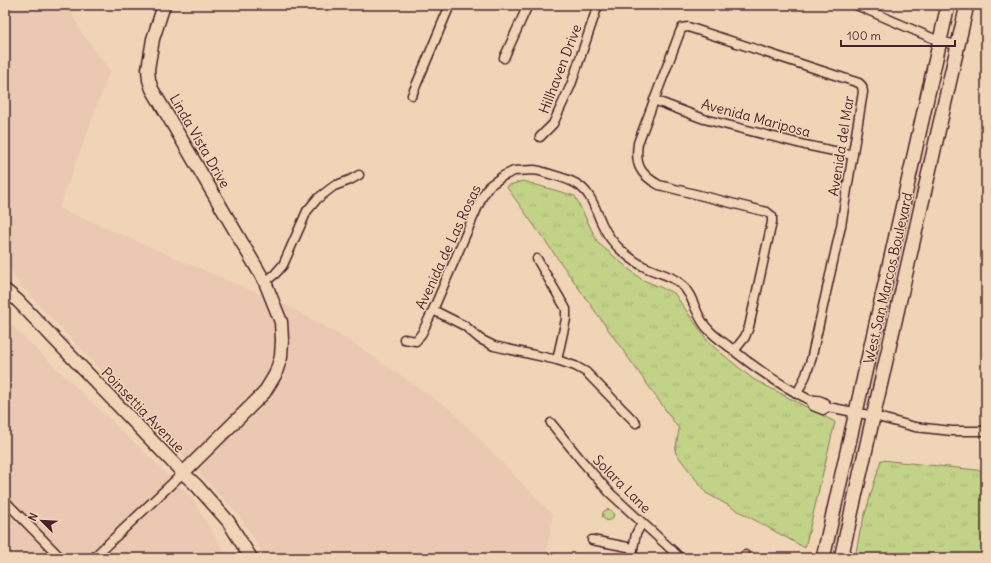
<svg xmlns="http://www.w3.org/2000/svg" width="991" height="563" viewBox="0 0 991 563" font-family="Delius,sans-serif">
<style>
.built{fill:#ebc8b1}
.grass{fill:url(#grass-tufts);stroke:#867859}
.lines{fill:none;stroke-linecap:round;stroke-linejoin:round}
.street-casing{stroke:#4a1f2b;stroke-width:11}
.secondary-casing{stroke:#4a1f2b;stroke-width:15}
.primary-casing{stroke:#4a1f2b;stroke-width:16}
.street{stroke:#efd5b6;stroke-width:8}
.secondary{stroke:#efd5b6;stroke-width:12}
.primary{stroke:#efd5b6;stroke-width:13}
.labels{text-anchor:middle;stroke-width:3;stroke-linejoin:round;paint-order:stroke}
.street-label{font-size:14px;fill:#4a1f2b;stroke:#efd5b6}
</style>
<defs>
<pattern id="grass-tufts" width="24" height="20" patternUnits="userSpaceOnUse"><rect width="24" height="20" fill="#c2d287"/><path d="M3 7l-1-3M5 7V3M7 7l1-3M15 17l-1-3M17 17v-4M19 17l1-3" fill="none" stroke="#a8b475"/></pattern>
</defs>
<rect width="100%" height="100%" fill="#efd5b6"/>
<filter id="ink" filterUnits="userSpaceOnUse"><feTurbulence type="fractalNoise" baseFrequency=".025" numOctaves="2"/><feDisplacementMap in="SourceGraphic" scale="8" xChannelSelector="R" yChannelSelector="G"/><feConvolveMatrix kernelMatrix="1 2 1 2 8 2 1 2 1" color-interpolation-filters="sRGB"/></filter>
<g filter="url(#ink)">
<g class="built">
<polygon points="5,5 68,5 81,32 110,71 59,208 288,306 358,346 451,410 553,515 546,558 266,558 238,514 21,286 5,263"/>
<polygon points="5,318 8,322 192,498 228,558 5,558"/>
</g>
<g class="grass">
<polygon points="523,181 575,196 598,243 641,279 674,293 709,343 753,379 835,422 805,548 706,493 675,452 679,429 506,186"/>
<polygon points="881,460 986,471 986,558 855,558 860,531"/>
<circle cx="608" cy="515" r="5.5"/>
</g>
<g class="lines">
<defs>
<g id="street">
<polyline points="856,5 939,41 957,45"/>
<polyline points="504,58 528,5"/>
<polyline points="412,95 450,5"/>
<polyline points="654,100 704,119 805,145 853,155"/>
<polyline points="540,137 553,124 571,85 598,5"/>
<polyline points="537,259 566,309 566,319 557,360"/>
<polyline points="265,282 275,274 283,265 307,211 317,199 334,186 350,180 359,175"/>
<polyline points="433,310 465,326 480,339 494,346 557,360 575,366 586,372 636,423"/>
<path d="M 404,339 L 416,341 L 422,333 L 433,310 L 482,197 L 489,186 L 503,176 L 514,171 L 534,170 L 540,171 C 551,175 564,177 575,183 C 591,191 595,209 602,224 C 607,235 614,244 622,251 C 630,258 638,264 647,268 C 658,273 670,275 680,283 C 695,296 695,317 708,329 C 713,335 720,340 727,345 C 752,366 780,385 810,400"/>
<path d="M 734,351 L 745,337 L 749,327 L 772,222 L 772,216 L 767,212 L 659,185 C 639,174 635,164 638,143 L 680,32 L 682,28 L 688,27 L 859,83 L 862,86 L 863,92 L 841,226 L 811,360 L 806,375 L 797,394"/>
<path d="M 828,407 C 824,400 817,399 810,400 L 813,406 L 823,410 L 828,407 L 874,416 L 915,427 L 952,431 L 981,431 L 986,430"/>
<polyline points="551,423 581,460 610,493 673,551 680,558"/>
<polyline points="5,501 61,558"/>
<polyline points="592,540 633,548"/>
<polyline points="93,558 183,473"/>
<polyline points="631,558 636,534 642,523"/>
<polyline points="745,558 745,555"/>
</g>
<g id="secondary">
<polyline points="164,5 153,39 148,69 149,80 152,89 265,282 281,322 282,340 281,357 275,375 264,393 183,473"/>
<polyline points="5,290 17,300 183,473 196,485 228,521 251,558"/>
</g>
<g id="primary">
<polyline points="823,558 948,5"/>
<polyline points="841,558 967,5"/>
</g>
</defs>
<use href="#street" class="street-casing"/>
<use href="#secondary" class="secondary-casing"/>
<use href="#primary" class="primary-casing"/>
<use href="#street" class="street"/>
<use href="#secondary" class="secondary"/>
<use href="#primary" class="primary"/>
</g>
</g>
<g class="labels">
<g class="street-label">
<text transform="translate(560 69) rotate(-69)" y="5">Hillhaven Drive</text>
<text transform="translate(756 118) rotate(15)" y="5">Avenida Mariposa</text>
<text transform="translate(200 141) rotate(60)" y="5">Linda Vista Drive</text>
<text transform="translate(841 146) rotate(-81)" y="5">Avenida del Mar</text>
<text transform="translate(448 247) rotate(-65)" y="5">Avenida de Las Rosas</text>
<text transform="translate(888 278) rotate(-77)" y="5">West San Marcos Boulevard</text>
<text transform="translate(143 410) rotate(46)" y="5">Poinsettia Avenue</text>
<text transform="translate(622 484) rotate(45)" y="5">Solara Lane</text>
</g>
</g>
<rect width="991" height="563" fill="none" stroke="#efd5b6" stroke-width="20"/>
<rect x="10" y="10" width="971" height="543" fill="none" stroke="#4a1f2b" stroke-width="1.5" filter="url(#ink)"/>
<g transform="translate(42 521) rotate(294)" stroke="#efd5b6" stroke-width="3" paint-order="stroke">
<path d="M0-3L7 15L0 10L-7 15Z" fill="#4a1f2b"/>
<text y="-6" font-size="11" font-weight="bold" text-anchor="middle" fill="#4a1f2b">N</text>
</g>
<path d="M841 40v6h114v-6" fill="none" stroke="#4a1f2b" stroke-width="2"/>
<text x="847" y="40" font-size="12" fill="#4a1f2b" stroke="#efd5b6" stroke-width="3" paint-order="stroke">100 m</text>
</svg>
